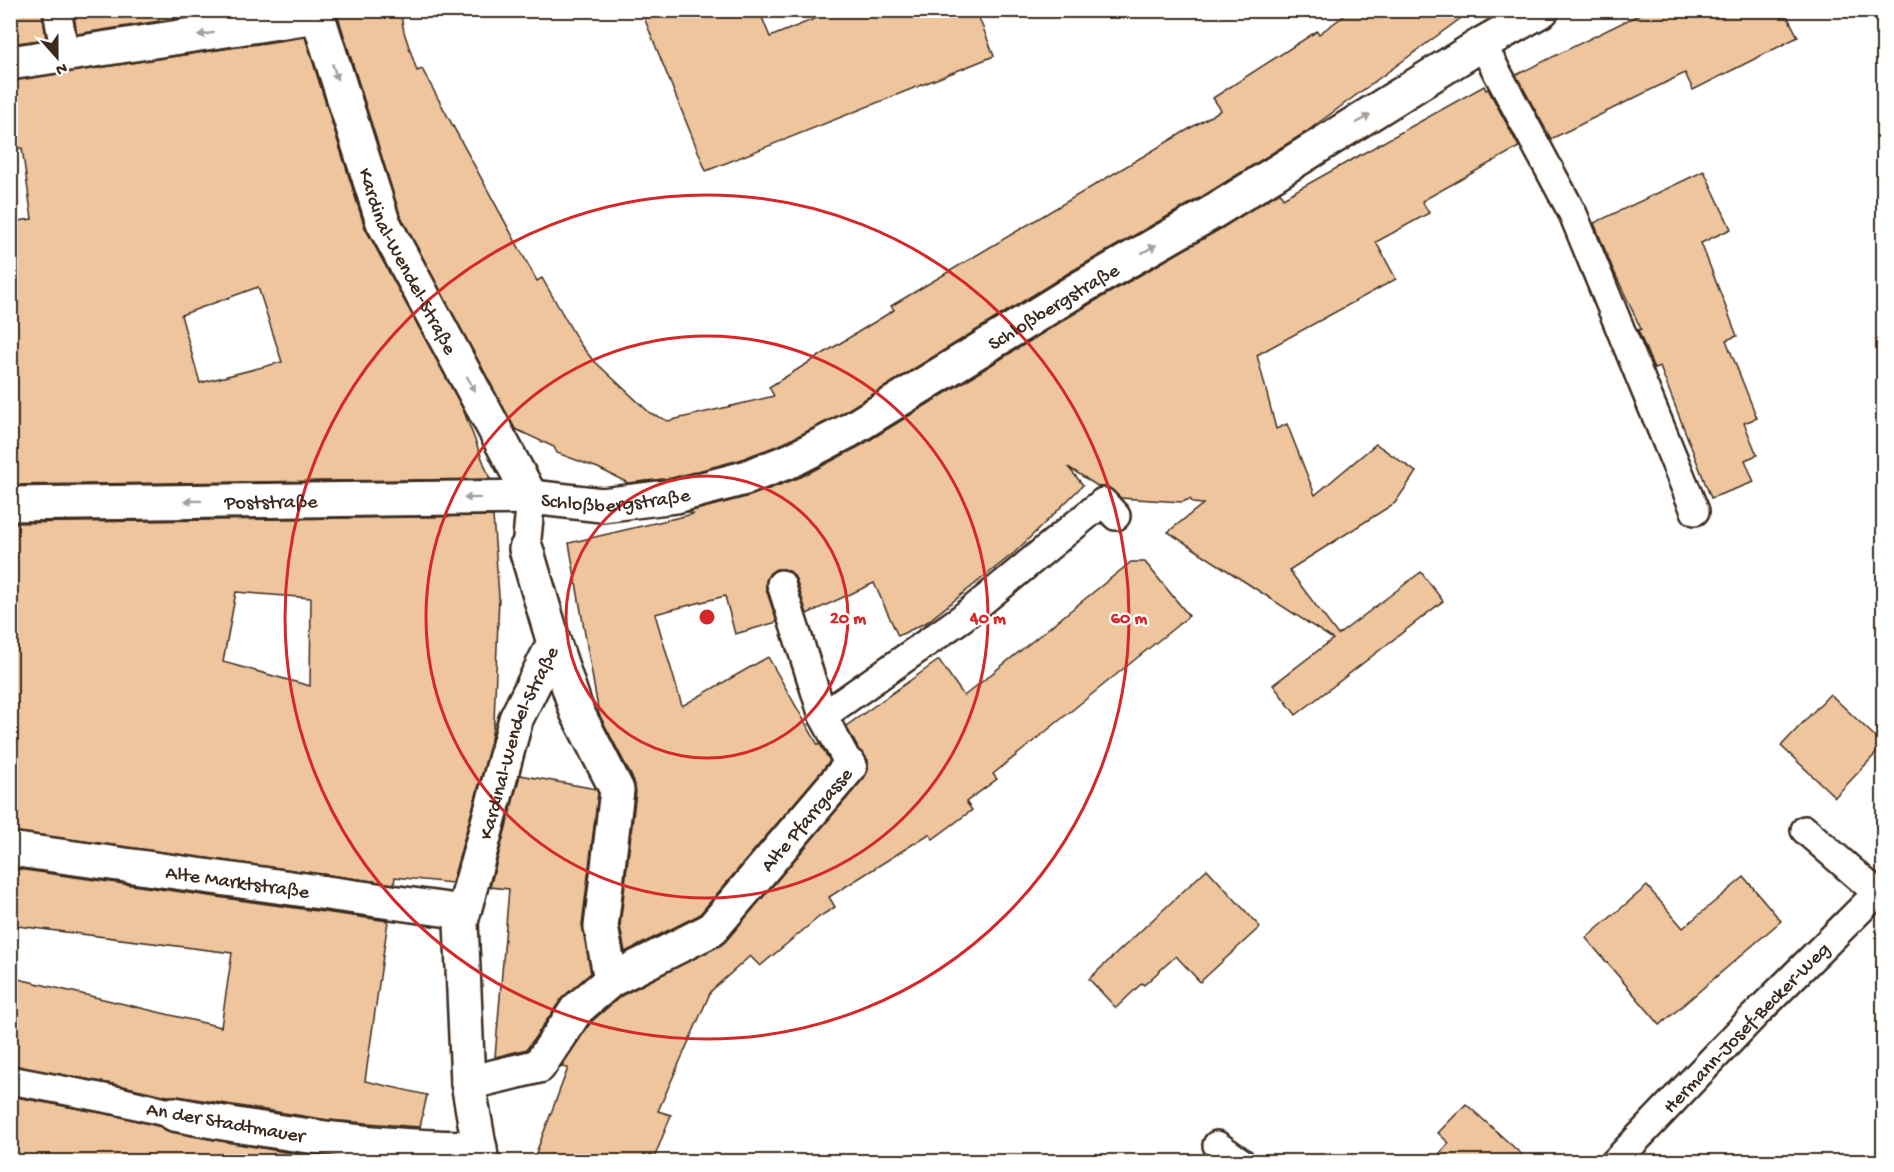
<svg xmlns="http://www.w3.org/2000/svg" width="1894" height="1172" viewBox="0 0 1894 1172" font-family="'Gochi Hand',sans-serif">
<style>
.building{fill:#eec59d;stroke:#3b2a1e;stroke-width:1.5;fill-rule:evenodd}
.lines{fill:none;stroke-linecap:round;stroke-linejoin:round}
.lane-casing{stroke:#3b2a1e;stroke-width:32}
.street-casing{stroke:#3b2a1e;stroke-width:38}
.lane{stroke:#fff;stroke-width:27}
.street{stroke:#fff;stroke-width:33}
.oneway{fill:#a79f9a}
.ring{fill:none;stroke:#d62828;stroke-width:3}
.labels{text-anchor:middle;stroke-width:4.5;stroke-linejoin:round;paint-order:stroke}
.street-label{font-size:20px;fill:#3b2a1e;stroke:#fff}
.centre{fill:#d62828;stroke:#fff;stroke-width:3}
.ring-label{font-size:18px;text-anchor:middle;font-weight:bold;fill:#d62828;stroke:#fff;stroke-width:4.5;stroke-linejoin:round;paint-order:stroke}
</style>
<rect width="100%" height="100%" fill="#fff"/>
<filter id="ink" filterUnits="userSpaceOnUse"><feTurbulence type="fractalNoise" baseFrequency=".0167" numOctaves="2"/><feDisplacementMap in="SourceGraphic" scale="12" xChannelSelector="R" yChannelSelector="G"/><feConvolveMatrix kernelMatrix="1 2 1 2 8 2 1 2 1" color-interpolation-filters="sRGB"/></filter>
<g filter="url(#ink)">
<g class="building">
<polygon points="10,10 42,10 46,39 10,44"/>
<polygon points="73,10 229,10 77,34"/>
<polygon points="336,10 400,10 404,32 417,71 422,69 537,281 542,278 580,344 592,359 650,413 668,421 774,396 769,387 894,310 891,306 1221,110 1213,98 1317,31 1319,34 1352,10 1472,10 1306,132 1203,196 1070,272 841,414 784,443 739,460 672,478 628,483 598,468 557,453 554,447 515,429 400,215"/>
<polygon points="641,10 759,10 770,37 836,10 976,10 994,56 706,171"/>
<polygon points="1648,10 1784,10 1798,37 1693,90 1685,73 1551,139 1516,75"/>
<path d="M 305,37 L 365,228 L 463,409 L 490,479 L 10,485 L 10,222 L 32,219 L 22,148 L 10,150 L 10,81 ZM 258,287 L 282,362 L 200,383 L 181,315 Z"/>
<polygon points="1484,86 1486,90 1488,89 1519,147 1422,201 1429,213 1376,242 1396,279 1257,355 1276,429 1287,424 1315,495 1376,444 1416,472 1395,503 1289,570 1338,635 1421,572 1443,601 1296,715 1273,685 1333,639 1168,532 1203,504 1193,503 1190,499 1182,502 1121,498 1108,487 1099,487 1068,467 1083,485 1051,517 1014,553 927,622 898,636 874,583 807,614 796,579 791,572 784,569 776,569 770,573 766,581 766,589 777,622 735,634 725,596 655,614 682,706 768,657 818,745 820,744 830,761 699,915 625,952 620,926 636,792 634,781 599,714 569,543 693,514 688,512 750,496 801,477 860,446 1090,304 1222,228 1280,192 1283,198"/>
<polygon points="1704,171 1731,229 1701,243 1737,336 1726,340 1757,418 1744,423 1757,455 1745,460 1754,482 1711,498 1660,367 1654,369 1638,330 1641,329 1612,267 1594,223"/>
<path d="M 493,516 L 499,596 L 494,722 L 490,745 L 452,883 L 395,877 L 394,884 L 10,831 L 10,523 ZM 236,592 L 311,598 L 310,686 L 223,662 Z"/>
<polygon points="1131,562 1145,562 1189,616 993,774 997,779 966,802 972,810 933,839 929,834 829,897 835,907 819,917 760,966 750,956 711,991 658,1111 671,1115 653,1161 533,1161 568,1068 561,1067 591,1022 621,996 725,942 864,778 868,770 868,760 859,750 846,726 939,660 964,696"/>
<polygon points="1830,694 1884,745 1835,797 1781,746"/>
<polygon points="520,775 596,789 598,793 582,925 591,973 562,998 527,1049 495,1057 509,889 490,887"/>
<polygon points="10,868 388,921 365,1081 427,1095 420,1127 328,1120 177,1096 168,1096 123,1086 10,1065 10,977 221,1027 232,953 10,925"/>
<polygon points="1207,869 1260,927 1200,982 1176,956 1144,985 1142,983 1116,1008 1089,979"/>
<polygon points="1744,877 1781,921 1660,1025 1586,938 1647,886 1683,928"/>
<polygon points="10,1096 117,1116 161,1127 171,1132 209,1139 285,1152 370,1161 10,1161"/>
<polygon points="1466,1104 1529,1161 1433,1161 1449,1143 1438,1133"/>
</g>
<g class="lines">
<defs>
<g id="lane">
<polyline points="57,10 65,55"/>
<polyline points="1482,44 1573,214 1695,511"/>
<polyline points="526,549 531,497"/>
<polyline points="781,584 823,716"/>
<polyline points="850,766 823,716 962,618 1103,502 1116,516"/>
<polyline points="1805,830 1884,899"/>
<polyline points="10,1080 120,1101 174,1114"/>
<polyline points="1217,1145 1241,1162"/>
<path id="s1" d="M 1615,1162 L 1752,1018 L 1877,893"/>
</g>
<g id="street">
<path id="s2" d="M 316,10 L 383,222 L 531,497"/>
<polyline points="10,63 317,16"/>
<path id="s3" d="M 10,504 L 531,497 L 602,505 L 676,496 L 745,478 L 792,460 L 850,430 L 1080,288 L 1213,212 L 1482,44 L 1542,10"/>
<polyline points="526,549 554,643 577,712 617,790 601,927 611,980"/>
<path id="s4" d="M 10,849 L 463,912"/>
<path id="s5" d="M 468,1083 L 539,1066 L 577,1009 L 611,980 L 711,930 L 850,766"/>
<path d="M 174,1114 C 275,1133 377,1148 480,1148"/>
<path id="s6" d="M 482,1162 L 468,1083 L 461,922 L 516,719 L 554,643"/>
</g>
</defs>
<use href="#lane" class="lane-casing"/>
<use href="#street" class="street-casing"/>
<use href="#lane" class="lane"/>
<use href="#street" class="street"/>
</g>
<defs><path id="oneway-solid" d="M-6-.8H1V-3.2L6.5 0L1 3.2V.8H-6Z" transform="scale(1.5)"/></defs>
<g class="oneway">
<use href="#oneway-solid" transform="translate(206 34) rotate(171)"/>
<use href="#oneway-solid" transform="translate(335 72) rotate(72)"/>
<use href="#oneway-solid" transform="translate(1363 119) rotate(-32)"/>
<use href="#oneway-solid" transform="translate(1149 249) rotate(-30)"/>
<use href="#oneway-solid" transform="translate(471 384) rotate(62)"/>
<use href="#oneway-solid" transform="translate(472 498) rotate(179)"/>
<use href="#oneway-solid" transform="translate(193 501) rotate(179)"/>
</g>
</g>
<g class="ring">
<circle cx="707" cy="617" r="141"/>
<circle cx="707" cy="617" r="281"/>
<circle cx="707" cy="617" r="422"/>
</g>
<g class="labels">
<g class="street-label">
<text dy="7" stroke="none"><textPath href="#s2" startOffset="268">Kardinal-Wendel-Straße</textPath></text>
<text dy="7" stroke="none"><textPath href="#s3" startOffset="1092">Schloßbergstraße</textPath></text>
<text dy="7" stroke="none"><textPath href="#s3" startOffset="606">Schloßbergstraße</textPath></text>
<text dy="7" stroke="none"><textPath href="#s3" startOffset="261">Poststraße</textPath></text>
<text dy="7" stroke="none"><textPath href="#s6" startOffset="430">Kardinal-Wendel-Straße</textPath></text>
<text dy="7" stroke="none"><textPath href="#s5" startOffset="444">Alte Pfarrgasse</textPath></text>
<text dy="7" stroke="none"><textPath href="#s4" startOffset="230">Alte Marktstraße</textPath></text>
<text dy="7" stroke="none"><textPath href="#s1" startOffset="188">Hermann-Josef-Becker-Weg</textPath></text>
<text transform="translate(226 1121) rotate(10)" y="7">An der Stadtmauer</text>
</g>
</g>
<circle cx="707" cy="617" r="9" class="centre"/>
<g class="ring-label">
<text x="848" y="623">20 m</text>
<text x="988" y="623">40 m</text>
<text x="1129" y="623">60 m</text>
</g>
<rect width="1894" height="1172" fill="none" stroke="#fff" stroke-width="36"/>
<rect x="18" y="18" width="1858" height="1136" fill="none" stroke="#3b2a1e" stroke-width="2" filter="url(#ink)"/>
<g transform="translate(57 57) rotate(159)" stroke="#ffffff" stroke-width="4.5" paint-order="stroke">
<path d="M0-4.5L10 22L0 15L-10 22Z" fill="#3b2a1e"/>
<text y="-9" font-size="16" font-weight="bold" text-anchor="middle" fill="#3b2a1e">N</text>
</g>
</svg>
